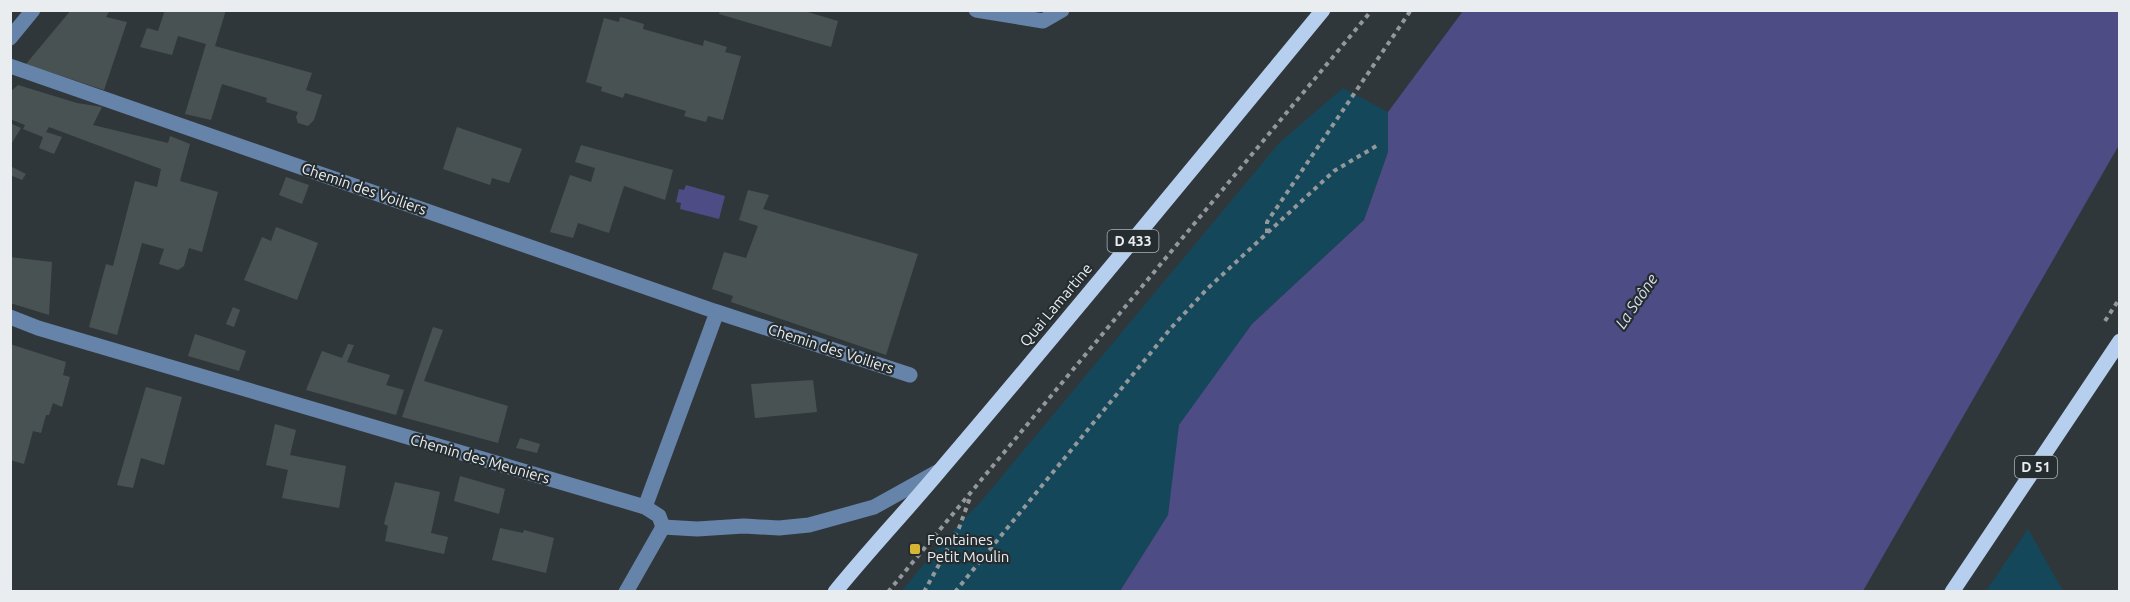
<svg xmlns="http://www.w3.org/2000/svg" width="2130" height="602" viewBox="0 0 2130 602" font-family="Ubuntu,sans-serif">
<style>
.green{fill:#15475b}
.water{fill:#4d4c85}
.building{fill:#495252}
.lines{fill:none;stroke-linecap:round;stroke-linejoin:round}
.path{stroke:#93989b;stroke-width:4;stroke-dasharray:4.5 4.5;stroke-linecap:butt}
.minor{stroke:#6683aa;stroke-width:15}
.major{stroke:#b6cfef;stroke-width:15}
.poi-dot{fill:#d6b534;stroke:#262d30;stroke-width:2}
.labels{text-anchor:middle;stroke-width:4.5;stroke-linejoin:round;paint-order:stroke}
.shield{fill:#262d30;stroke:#aeb3b6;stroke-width:1.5}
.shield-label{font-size:14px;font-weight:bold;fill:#e9edf0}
.street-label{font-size:15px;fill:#e9edf0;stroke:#262d30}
.poi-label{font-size:15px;fill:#e9edf0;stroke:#262d30;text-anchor:start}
.water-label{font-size:16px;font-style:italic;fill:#dcddef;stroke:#262d30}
</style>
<rect width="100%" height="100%" fill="#30373a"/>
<g class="green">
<polygon points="1343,88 1388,112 1388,152 1364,220 1252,324 1180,425 1168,515 1120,591 901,592 938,547 984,498 1280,142"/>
<polygon points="2028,529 2063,591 1986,591"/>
</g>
<g class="water">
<polygon points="1463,11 2119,11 2119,145 1863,591 1120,591 1168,515 1179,425 1252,324 1364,220 1388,152 1388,112"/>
<polygon points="686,185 725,196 719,219 680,209 681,203 676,202 679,189 684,190"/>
</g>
<g class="building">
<polygon points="71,10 110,10 106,17 127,22 104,90 26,64"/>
<polygon points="165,10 226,10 215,46 312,73 306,90 322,95 314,120 308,126 298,123 296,117 298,112 266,102 267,98 222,84 211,120 185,114 206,44 178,36 172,55 140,47 147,28 158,31"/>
<polygon points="720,10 801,10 838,21 831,47 719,14"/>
<polygon points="620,17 644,24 643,29 703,46 704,40 727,47 725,52 741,56 723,120 708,116 706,122 684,116 686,111 625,93 623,98 601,91 602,87 586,82 604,18 619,22"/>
<polygon points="18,85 77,103 102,107 93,125 168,143 170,136 190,144 180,181 218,192 202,252 189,248 184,266 178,270 159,264 164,249 142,243 117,335 89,327 106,264 113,266 135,181 157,187 161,169 49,127 46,132 62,137 54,154 39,148 43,137 23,129 25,125 10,119 10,92"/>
<polygon points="10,123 21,128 10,146"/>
<polygon points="457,127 522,149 509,183 492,178 490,185 443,169"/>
<polygon points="581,145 673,170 665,200 624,186 609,233 578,223 573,238 550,232 570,175 591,182 595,168 575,162"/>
<polygon points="10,166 26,174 22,180 10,175"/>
<polygon points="286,177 309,185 302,204 279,195"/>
<polygon points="748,190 769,195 763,209 918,254 886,355 731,302 733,296 712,289 724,252 746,258 758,226 739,220"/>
<polygon points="276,227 318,243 297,300 244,280 262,237 271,241"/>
<polygon points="10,257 52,262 49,315 10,303"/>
<polygon points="233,307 240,310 234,327 226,324"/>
<polygon points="433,327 443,330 424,381 508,406 498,443 402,417"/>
<polygon points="195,334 246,351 239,371 188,356"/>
<polygon points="10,344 66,362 63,375 70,377 62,407 53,403 49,415 46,415 41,433 33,431 24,464 10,460"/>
<polygon points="348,344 354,345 347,362 390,375 386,385 404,390 396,415 306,390 322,351 342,358"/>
<polygon points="813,380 817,412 755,418 751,384"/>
<polygon points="146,387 182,397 164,465 141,458 133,488 117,485"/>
<polygon points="275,424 296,430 290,455 346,466 339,508 282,498 288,470 266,465"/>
<polygon points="520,438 540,444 537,453 516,448"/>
<polygon points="460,476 505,489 499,514 454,501"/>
<polygon points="395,482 440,492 431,533 448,537 444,554 385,541 388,526 384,524"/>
<polygon points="500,528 523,533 524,530 554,538 546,573 492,560"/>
</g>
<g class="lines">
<g class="path">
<polyline points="1267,233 1267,222 1411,10"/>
<polyline points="2105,321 2120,298"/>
<polyline points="888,592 1372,10"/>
<polyline points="924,592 959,528 971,495"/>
<polyline points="955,592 1171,328 1207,289 1334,171 1378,145"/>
</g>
<g class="minor">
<polyline points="976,10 1043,21 1062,10"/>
<polyline points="10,38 33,10"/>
<polyline points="10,66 717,312 645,507"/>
<polyline points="717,312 910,375"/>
<polyline points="10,317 38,328 645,507 659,516 663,527"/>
<polyline points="663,527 697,529 744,526 779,528 809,525 874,507 937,472"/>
<polyline points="626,592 663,527"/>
</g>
<g class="major">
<path d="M 835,592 C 870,549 907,510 942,468 C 1071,317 1197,163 1323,10"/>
<polyline points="1952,592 2120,341"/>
</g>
</g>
<rect class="poi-dot" x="909" y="543" width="12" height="12" rx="3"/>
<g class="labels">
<g class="shield">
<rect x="1107.5" y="230" width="51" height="22" rx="4.5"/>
<rect x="2015" y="456" width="42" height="22" rx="4.5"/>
</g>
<g class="shield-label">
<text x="1133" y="246">D 433</text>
<text x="2036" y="472">D 51</text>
</g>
<g class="street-label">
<text transform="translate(364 189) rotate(19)" y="5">Chemin des Voiliers</text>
<text transform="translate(1056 305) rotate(-50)" y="5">Quai Lamartine</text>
<text transform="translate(831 349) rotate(18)" y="5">Chemin des Voiliers</text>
<text transform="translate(480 459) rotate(16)" y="5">Chemin des Meuniers</text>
</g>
<g class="poi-label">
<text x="927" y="545">Fontaines<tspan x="927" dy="17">Petit Moulin</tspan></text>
</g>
<g class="water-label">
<text transform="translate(1636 301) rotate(-56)" y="6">La Saône</text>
</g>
</g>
<rect width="2130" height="602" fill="none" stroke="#e9edf0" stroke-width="24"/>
</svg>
